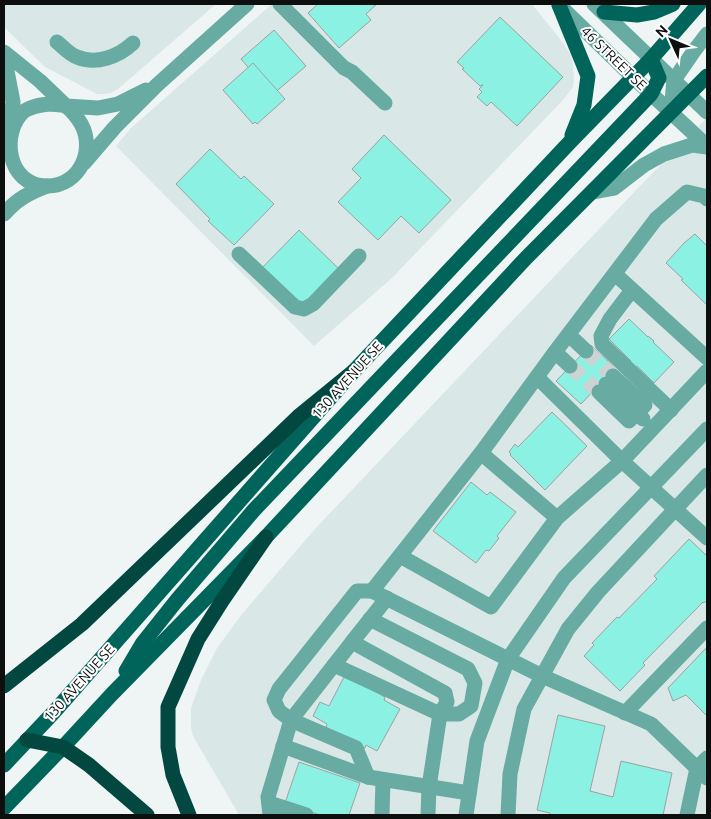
<svg xmlns="http://www.w3.org/2000/svg" width="711" height="819" viewBox="0 0 711 819" font-family="Ubuntu,sans-serif">
<style>
.built{fill:#d9e8e6}
.building{fill:#8bf1e3;stroke:#9ca2a1}
.lines{fill:none;stroke-linecap:round;stroke-linejoin:round}
.minor-tunnel{stroke:#cdd2d2;stroke-width:15;stroke-dasharray:15 8;stroke-linecap:butt}
.minor{stroke:#67aba2;stroke-width:15}
.major{stroke:#00645b;stroke-width:15}
.highway{stroke:#024841;stroke-width:15}
.labels{text-anchor:middle;stroke-width:4;stroke-linejoin:round;paint-order:stroke}
.street-label{font-size:14px;fill:#0d0f0f;stroke:#fff}
</style>
<rect width="100%" height="100%" fill="#eff5f4"/>
<g class="built">
<polygon points="4,4 216,4 118,89 111,93 104,94 97,94 45,67 4,27"/>
<polygon points="272,4 532,4 564,44 570,54 573,64 574,79 573,87 564,99 392,278 314,346 116,146 130,129"/>
<polygon points="707,118 707,815 239,815 193,736 191,728 191,708 201,680 217,648 242,614 314,530 638,188"/>
</g>
<g class="building">
<polygon points="318,4 377,4 366,14 371,20 339,48 308,13"/>
<polygon points="500,17 563,77 517,126 491,102 487,106 477,97 482,92 479,89 483,85 482,85 480,86 462,69 464,68 457,62"/>
<polygon points="274,30 306,66 272,95 241,59"/>
<polygon points="253,63 285,99 257,124 255,122 253,124 223,90"/>
<polygon points="384,135 451,200 419,233 401,216 378,240 338,202 361,178 352,169"/>
<polygon points="210,149 241,179 244,176 274,204 234,245 208,221 210,219 176,184"/>
<polygon points="299,230 338,268 300,308 260,270"/>
<polygon points="695,234 707,246 707,305 681,280 683,279 666,263 684,243"/>
<polygon points="629,319 648,337 648,336 654,341 653,342 674,362 654,383 637,366 636,368 630,362 631,361 609,339"/>
<polygon points="591,345 615,368 581,404 556,381"/>
<polygon points="552,412 587,446 545,490 510,455 511,454 509,452 515,444 518,447"/>
<polygon points="471,482 487,495 490,492 516,512 497,536 499,538 489,551 486,550 476,563 433,531"/>
<polygon points="689,539 707,556 707,600 704,603 703,602 643,663 645,665 620,691 584,656 594,645 592,643 617,617 619,618 657,579 654,576"/>
<polygon points="707,647 707,716 686,695 673,701 668,688"/>
<polygon points="345,675 385,697 384,700 400,709 377,751 366,745 365,748 326,728 327,724 313,716 320,702 329,706"/>
<polygon points="558,715 605,726 590,791 613,797 621,761 672,773 663,815 550,815 550,813 537,810"/>
<polygon points="299,762 360,783 349,815 320,815 285,803"/>
</g>
<g class="lines">
<g class="minor-tunnel">
<polyline points="586,351 613,376"/>
<polyline points="570,366 599,392"/>
</g>
<g class="minor">
<polyline points="280,4 344,68 352,72 385,103"/>
<polyline points="594,4 707,112"/>
<polyline points="559,5 633,77 707,146"/>
<path d="M 57,42 C 63,47 70,55 77,57 C 96,65 118,57 133,43"/>
<polyline points="4,52 40,81 66,106 98,108 118,104 146,90"/>
<polyline points="4,66 7,71 13,102 9,127"/>
<path d="M 49,104 C 54,105 60,104 65,106 C 70,108 75,115 78,119 C 98,146 81,187 46,186 C 7,185 0,133 24,111 C 32,106 40,105 49,104 Z"/>
<polyline points="671,112 674,80 694,51 707,34"/>
<polyline points="84,163 115,127 157,85 247,4"/>
<polyline points="592,192 614,188 644,165 664,154 692,145 707,147"/>
<path d="M 4,214 C 17,199 29,193 47,186"/>
<polyline points="239,254 295,307 304,309 313,304 359,256"/>
<polyline points="615,274 707,358"/>
<polyline points="632,290 610,319 601,336 602,344 671,410"/>
<polyline points="569,335 586,351"/>
<polyline points="555,352 570,366"/>
<polyline points="537,377 622,461 707,538"/>
<polyline points="606,384 643,419"/>
<polyline points="599,392 629,421 645,405 613,376"/>
<polyline points="481,453 557,518"/>
<polyline points="400,556 491,607 557,518 622,461 707,371"/>
<polyline points="372,591 481,453 555,352 656,219 687,192 704,196 707,199"/>
<polyline points="387,598 352,642 445,693 447,702 440,714 429,787 428,815"/>
<polyline points="334,665 440,714 459,714 471,706 475,683 468,669 370,619"/>
<polyline points="625,713 707,628"/>
<polyline points="283,746 368,777 469,793"/>
<polyline points="368,777 356,748 291,720 279,711 274,700 279,689 357,591 372,591 542,676 651,724 707,778"/>
<polyline points="269,803 306,815"/>
<polyline points="270,815 268,797 291,720 352,642"/>
<polyline points="382,815 383,780"/>
<polyline points="466,815 477,741 508,659 564,578 707,429"/>
<polyline points="508,815 510,774 524,709 568,629 598,592 707,475"/>
<polyline points="687,815 697,768 707,758"/>
</g>
<g class="major">
<polyline points="559,5 588,76 584,105 572,135"/>
<polyline points="604,12 637,15 654,12 673,4"/>
<polyline points="126,671 142,644 177,600 254,510 651,94 659,78 651,59"/>
<polyline points="4,765 54,712 354,371 570,142 651,59 699,4"/>
<polyline points="4,808 63,747 112,694 266,537 526,258 707,76"/>
</g>
<g class="highway">
<polyline points="4,686 82,624 300,415 354,371"/>
<polyline points="27,740 63,747 89,765 147,815"/>
<polyline points="189,815 173,775 168,747 168,707 198,639 222,601 266,537"/>
</g>
</g>
<g class="labels">
<g class="street-label">
<text transform="translate(614 58) rotate(44)" y="5">46 STREET SE</text>
<text transform="translate(347 380) rotate(-48)" y="5">130 AVENUE SE</text>
<text transform="translate(79 683) rotate(-48)" y="5">130 AVENUE SE</text>
</g>
</g>
<rect width="711" height="819" fill="none" stroke="#0d0f0f" stroke-width="10"/>
<g transform="translate(671 40) rotate(314)" stroke="#ffffff" stroke-width="4" paint-order="stroke">
<path d="M0-4L9 19L0 12L-9 19Z" fill="#0d0f0f"/>
<text y="-8" font-size="14" font-weight="bold" text-anchor="middle" fill="#0d0f0f">N</text>
</g>
</svg>
